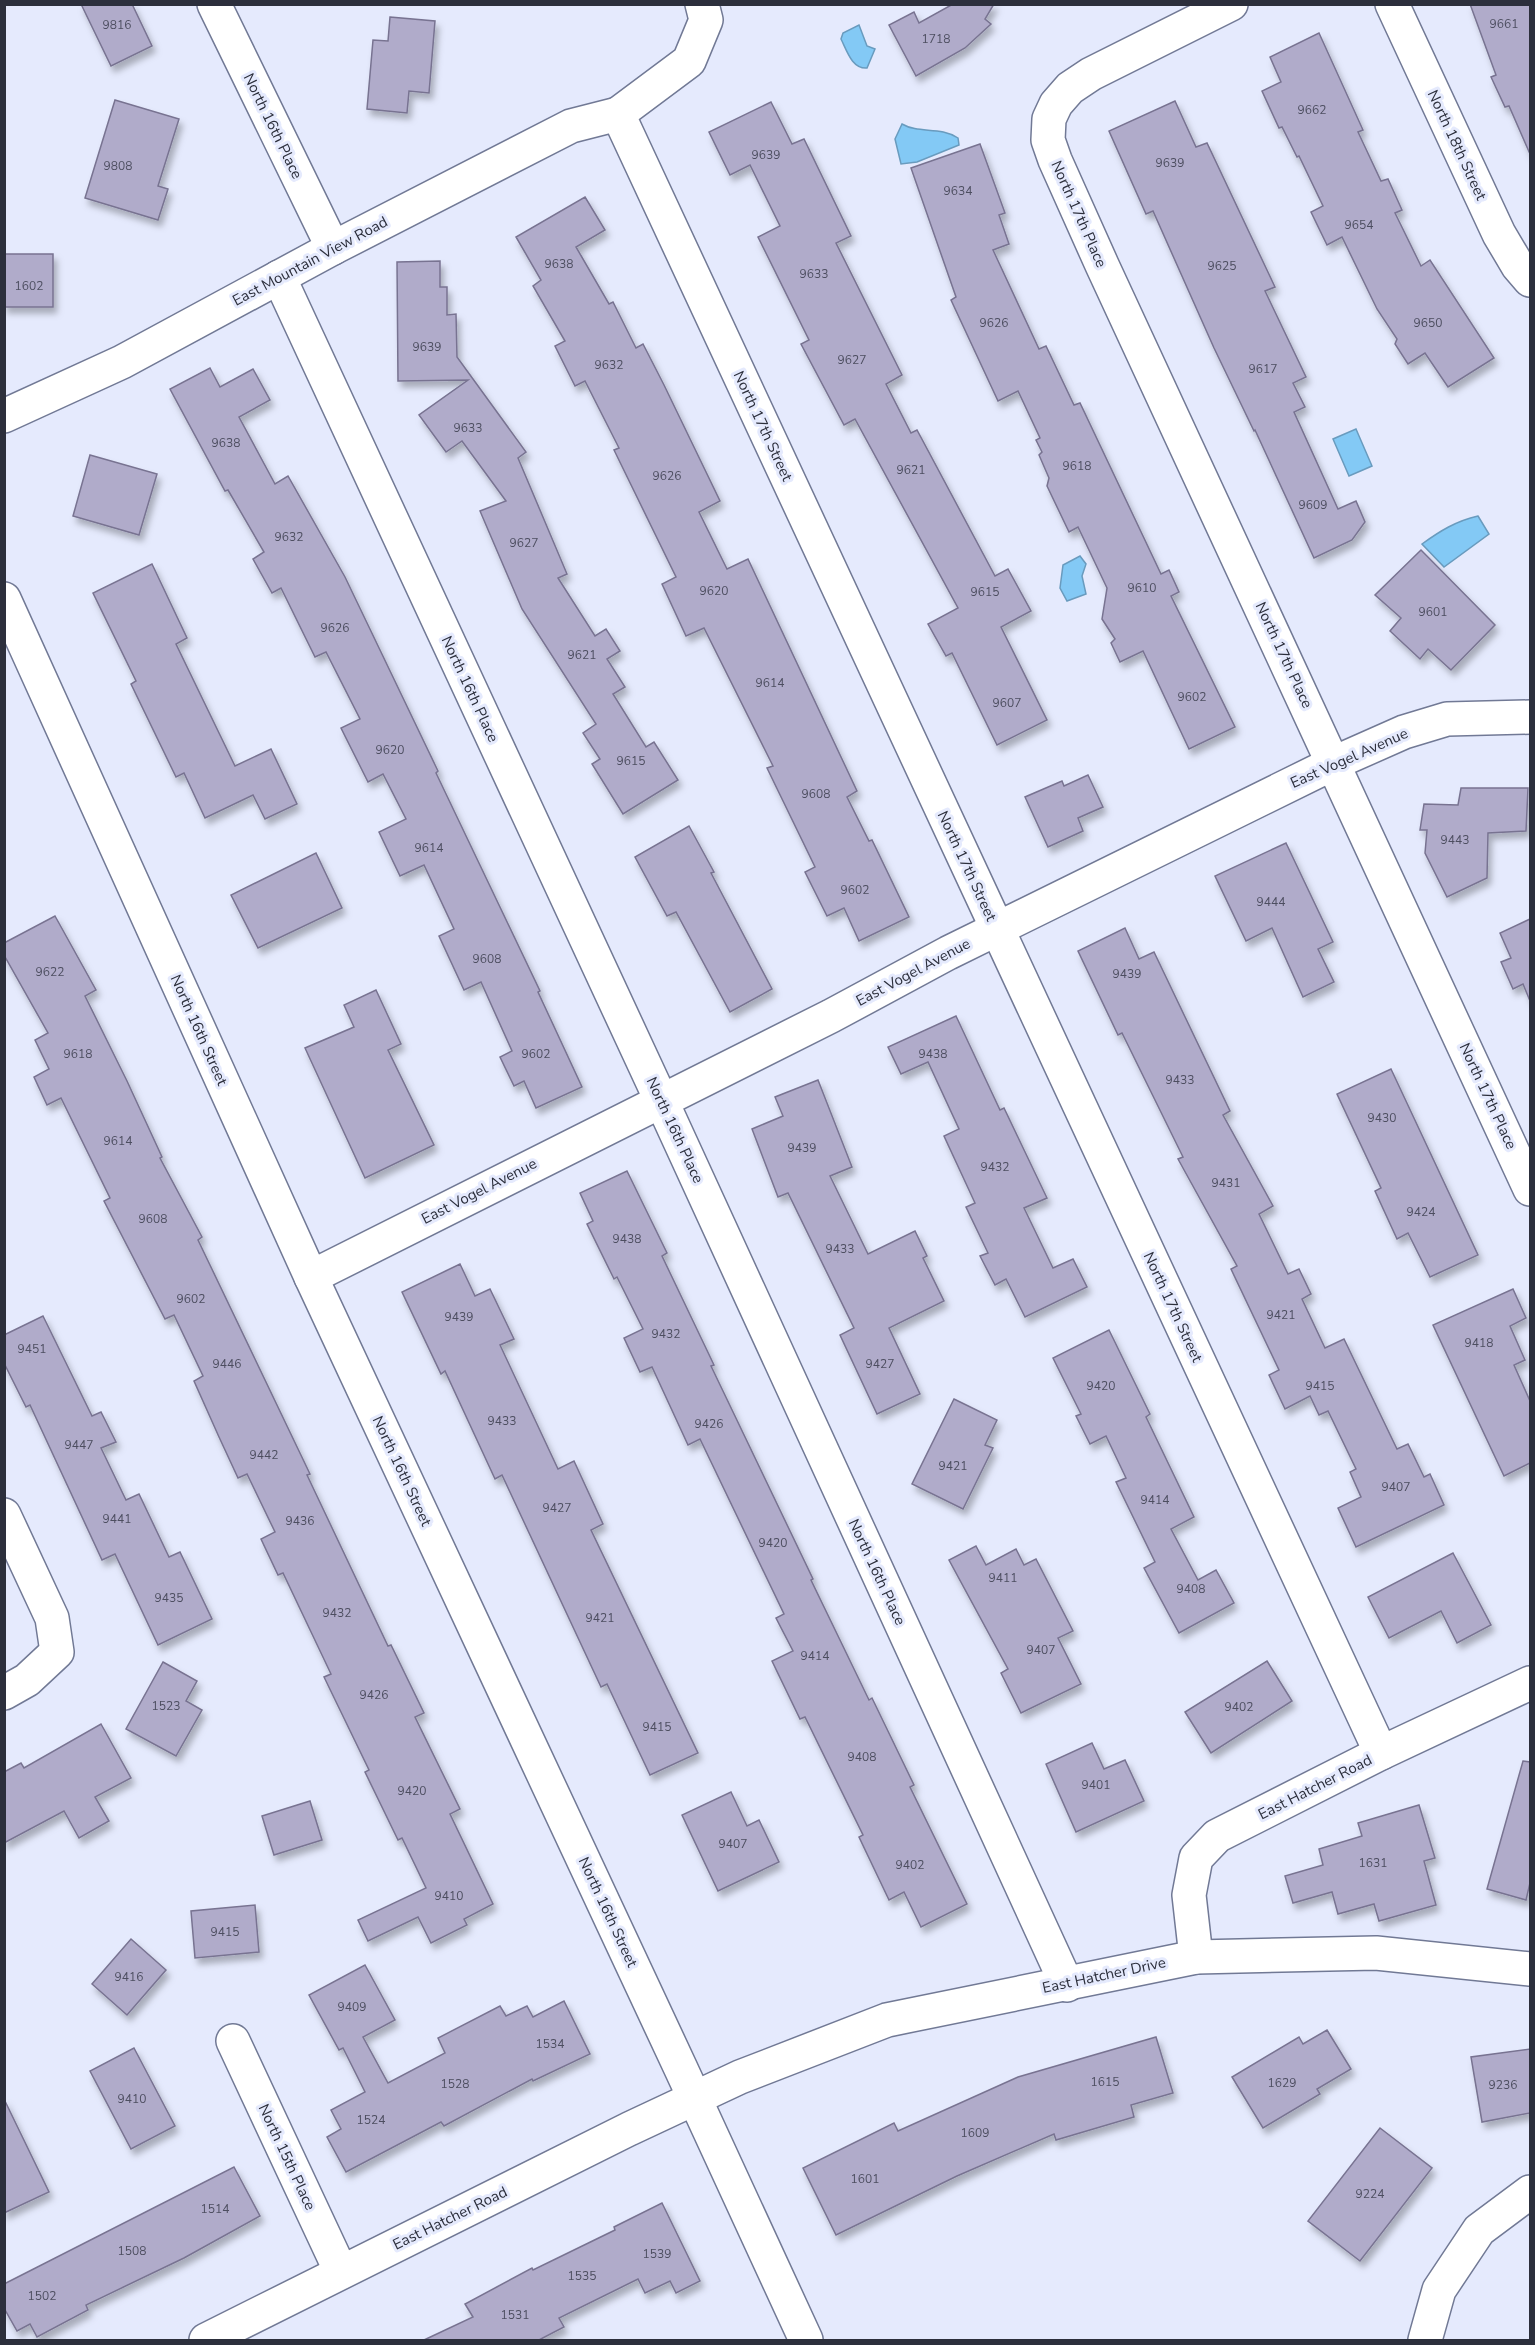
<svg xmlns="http://www.w3.org/2000/svg" width="1535" height="2345" viewBox="0 0 1535 2345" font-family="'Nunito Sans',sans-serif">
<style>
.water{fill:#83c9f5;stroke:#699bbe;stroke-width:1.5}
.building{fill:#b0abca;stroke:#787391;stroke-width:1.5;filter:url(#shadow)}
.lines{fill:none;stroke-linecap:round;stroke-linejoin:round}
.minor-casing{stroke:#717995;stroke-width:36}
.minor{stroke:#fff;stroke-width:33}
.labels{text-anchor:middle;stroke-width:6;stroke-linejoin:round;paint-order:stroke}
.number-label{font-size:12px;fill:#4d4e60}
.street-label{font-size:15px;fill:#2c2f3c;stroke:#e5eafd}
</style>
<defs>
<filter id="shadow"><feDropShadow dx="3.5" dy="6" stdDeviation="3" flood-color="#0004"/></filter>
</defs>
<rect width="100%" height="100%" fill="#e5eafd"/>
<g class="water">
<path d="M 859,25 L 867,46 L 875,49 L 867,68 C 852,69 847,51 841,39 L 843,33 Z"/>
<path d="M 902,124 C 919,134 940,126 958,138 L 959,145 L 917,162 L 901,164 L 895,139 Z"/>
<polygon points="1356,429 1372,466 1349,476 1333,439"/>
<path d="M 1478,516 L 1489,534 L 1444,567 L 1422,544 C 1440,531 1456,521 1478,516 Z"/>
<polygon points="1080,556 1086,564 1082,576 1086,594 1067,601 1060,588 1063,565"/>
</g>
<g class="building">
<polygon points="81,4 132,4 152,46 111,66"/>
<polygon points="953,4 994,4 985,19 991,24 965,48 916,76 889,25 914,12 919,23"/>
<polygon points="1470,4 1530,4 1530,154 1509,106 1505,107 1491,77 1496,75"/>
<polygon points="390,17 435,21 429,93 409,91 407,113 367,109 373,40 388,41"/>
<polygon points="1319,33 1363,130 1358,132 1381,181 1388,179 1402,210 1395,213 1421,266 1430,260 1494,358 1448,387 1425,353 1408,364 1395,344 1397,339 1377,309 1342,237 1327,245 1311,212 1323,206 1299,156 1297,157 1282,127 1279,128 1262,91 1281,82 1270,57"/>
<polygon points="115,100 179,119 158,186 168,189 158,220 85,198"/>
<polygon points="1175,101 1196,147 1207,143 1275,287 1265,291 1306,377 1293,383 1305,407 1294,412 1338,509 1356,501 1365,522 1352,540 1314,558 1255,430 1254,431 1214,348 1153,211 1146,214 1109,131"/>
<polygon points="771,102 792,144 804,139 851,236 836,243 902,375 886,384 911,433 917,430 995,576 1008,569 1031,611 1001,627 1047,720 997,745 952,653 946,656 928,624 958,608 855,419 844,425 801,344 809,340 758,237 780,226 750,165 730,175 709,132"/>
<polygon points="980,144 1005,213 999,215 1009,244 993,250 1039,349 1046,346 1074,405 1080,403 1161,574 1169,570 1179,592 1171,596 1235,727 1189,749 1143,651 1120,662 1111,643 1115,639 1102,619 1107,588 1078,527 1069,532 1047,486 1049,478 1039,455 1042,452 1036,440 1040,438 1018,391 998,401 951,300 956,297 911,168"/>
<polygon points="585,197 605,230 576,247 609,304 613,302 636,348 643,344 664,385 720,501 699,512 727,569 748,559 857,791 847,797 869,841 872,840 909,917 859,941 844,908 827,916 805,872 815,867 767,768 773,766 704,628 686,636 662,584 676,577 614,450 619,448 585,381 575,386 555,346 565,341 533,286 541,280 516,237"/>
<rect x="4" y="254" width="49" height="53"/>
<polygon points="440,261 440,287 447,287 447,315 456,314 457,357 526,452 518,458 567,574 558,578 595,636 606,629 620,651 607,659 625,687 613,694 646,747 654,742 678,780 623,814 592,764 600,759 583,733 596,724 522,609 480,511 506,501 462,441 446,452 419,415 468,380 398,381 397,262"/>
<polygon points="210,368 220,387 253,369 270,400 239,417 275,484 288,476 345,577 438,771 436,773 540,991 538,992 582,1087 536,1108 524,1081 514,1086 500,1057 512,1051 481,982 464,990 439,936 454,929 424,865 400,876 379,832 406,819 383,774 368,782 341,728 360,719 326,652 315,657 281,588 272,593 253,559 264,552 228,490 225,491 170,389"/>
<polygon points="90,455 157,474 139,535 73,516"/>
<polygon points="1421,550 1495,625 1451,670 1428,649 1420,659 1390,631 1401,618 1375,595"/>
<polygon points="152,564 187,638 176,644 235,766 271,749 297,804 265,819 253,795 205,818 184,773 176,777 131,684 136,681 93,593"/>
<polygon points="1088,775 1103,807 1078,818 1083,831 1048,847 1025,797 1062,781 1064,786"/>
<polygon points="1461,788 1528,788 1526,831 1488,833 1487,878 1447,897 1425,853 1427,830 1420,830 1424,804 1458,805"/>
<polygon points="689,826 714,872 711,873 772,989 730,1012 676,912 667,916 635,857"/>
<polygon points="1286,843 1333,942 1318,949 1334,982 1303,997 1272,928 1246,941 1215,876"/>
<polygon points="316,853 342,908 258,948 231,895"/>
<polygon points="55,916 96,990 85,996 127,1081 162,1157 160,1158 202,1237 198,1240 310,1474 307,1475 388,1646 391,1645 424,1713 415,1717 460,1809 450,1814 493,1904 464,1919 467,1925 431,1943 418,1917 368,1941 358,1920 426,1888 402,1838 398,1840 365,1772 369,1770 324,1677 331,1674 283,1573 278,1575 261,1539 275,1532 247,1474 238,1478 219,1437 194,1381 203,1376 174,1315 165,1319 104,1201 110,1198 61,1098 47,1105 34,1077 49,1069 35,1040 48,1033 4,955 4,943"/>
<polygon points="1530,919 1530,1001 1523,984 1513,989 1501,962 1511,958 1500,933"/>
<polygon points="1125,928 1139,959 1154,952 1230,1111 1223,1115 1273,1206 1259,1214 1288,1274 1299,1269 1311,1294 1302,1299 1325,1348 1344,1339 1397,1449 1408,1444 1424,1477 1430,1474 1444,1505 1356,1547 1338,1508 1361,1497 1350,1472 1356,1469 1328,1411 1319,1415 1310,1396 1285,1409 1269,1375 1279,1370 1231,1269 1237,1266 1178,1159 1183,1157 1122,1033 1118,1035 1078,951"/>
<polygon points="376,990 401,1044 388,1050 434,1145 365,1178 305,1048 354,1027 344,1005"/>
<polygon points="956,1016 1000,1110 1004,1108 1047,1198 1024,1208 1053,1268 1073,1259 1087,1287 1025,1317 1006,1279 995,1285 980,1256 988,1253 966,1207 975,1203 944,1136 959,1129 928,1062 901,1074 888,1047"/>
<polygon points="1391,1069 1478,1255 1430,1277 1408,1233 1397,1239 1375,1191 1381,1188 1337,1094"/>
<polygon points="818,1080 852,1167 830,1176 868,1254 915,1231 927,1256 923,1258 944,1301 889,1328 920,1394 877,1414 840,1335 854,1328 788,1193 778,1197 752,1129 783,1116 775,1097"/>
<polygon points="627,1171 667,1253 662,1256 714,1365 711,1366 813,1579 811,1580 869,1700 872,1698 914,1785 910,1787 967,1904 921,1927 904,1892 889,1900 859,1837 863,1835 805,1717 800,1719 772,1661 793,1651 776,1618 784,1614 700,1439 688,1445 652,1367 640,1372 624,1338 643,1329 617,1277 614,1279 587,1224 593,1221 580,1193"/>
<polygon points="460,1264 475,1296 490,1289 514,1339 500,1345 558,1469 574,1461 603,1524 591,1530 698,1753 650,1775 607,1684 601,1687 502,1475 495,1479 445,1371 441,1374 402,1292"/>
<polygon points="1513,1289 1526,1318 1510,1326 1525,1360 1514,1365 1530,1401 1530,1463 1504,1476 1433,1325"/>
<polygon points="43,1316 92,1416 101,1412 116,1442 101,1448 126,1500 139,1494 169,1557 180,1552 212,1619 158,1645 115,1554 102,1560 30,1405 26,1407 4,1363 4,1335"/>
<polygon points="1109,1330 1150,1414 1146,1417 1194,1517 1171,1529 1198,1580 1216,1570 1234,1603 1179,1633 1144,1568 1155,1562 1116,1482 1126,1478 1106,1436 1090,1444 1076,1416 1081,1414 1053,1358"/>
<polygon points="954,1399 997,1420 985,1445 993,1448 963,1509 912,1484"/>
<polygon points="976,1546 986,1565 1016,1549 1024,1565 1036,1559 1073,1631 1058,1638 1081,1684 1021,1713 1001,1673 1008,1669 949,1560"/>
<polygon points="1453,1553 1491,1625 1457,1643 1441,1611 1389,1638 1368,1597"/>
<polygon points="1267,1661 1292,1701 1211,1753 1185,1712"/>
<polygon points="163,1662 197,1681 186,1701 202,1710 176,1756 126,1729"/>
<polygon points="101,1724 131,1778 95,1797 109,1821 79,1838 64,1811 4,1843 4,1772 21,1763 24,1768"/>
<polygon points="1092,1743 1104,1769 1125,1760 1144,1801 1076,1832 1046,1764"/>
<polygon points="1523,1761 1530,1762 1530,1883 1526,1900 1487,1889"/>
<polygon points="731,1792 747,1826 759,1820 779,1862 718,1891 682,1815"/>
<polygon points="310,1801 322,1840 274,1855 262,1816"/>
<polygon points="1419,1805 1435,1858 1424,1861 1436,1905 1379,1921 1374,1904 1338,1914 1332,1892 1293,1903 1285,1876 1323,1865 1319,1849 1362,1836 1358,1823"/>
<polygon points="255,1905 259,1952 195,1958 191,1911"/>
<polygon points="131,1939 166,1970 127,2015 92,1984"/>
<polygon points="365,1965 395,2020 363,2037 388,2083 445,2053 438,2038 500,2006 506,2016 527,2006 533,2017 564,2001 590,2054 533,2081 532,2079 444,2126 441,2122 346,2172 327,2137 341,2129 331,2110 365,2092 343,2048 339,2050 309,1995"/>
<polygon points="1327,2030 1351,2069 1317,2089 1320,2094 1263,2128 1232,2077 1299,2037 1303,2044"/>
<polygon points="1156,2037 1173,2093 1131,2105 1134,2117 1056,2140 1054,2134 957,2176 836,2235 803,2168 894,2123 898,2131 1018,2077"/>
<polygon points="134,2048 175,2126 131,2149 90,2071"/>
<polygon points="1530,2049 1530,2113 1482,2122 1471,2057"/>
<polygon points="4,2099 49,2192 4,2213"/>
<polygon points="1380,2128 1432,2168 1360,2261 1308,2221"/>
<polygon points="234,2167 260,2216 184,2258 86,2305 88,2310 37,2337 30,2324 17,2331 4,2308 4,2284"/>
<polygon points="662,2203 700,2281 676,2293 670,2281 645,2293 638,2279 559,2318 564,2327 539,2340 424,2340 473,2317 465,2304 532,2268 533,2270 615,2230 614,2227"/>
</g>
<g class="lines">
<defs>
<g id="minor">
<polyline points="214,4 333,248"/>
<polyline points="702,4 706,20 689,61 618,114 1381,1753"/>
<polyline points="1231,4 1091,74 1070,88 1056,104 1049,119 1048,140 1055,160 1102,265 1530,1189"/>
<polyline points="1392,4 1499,234 1518,266 1530,280"/>
<polyline points="279,277 661,1100 1067,1985"/>
<polyline points="4,416 122,362 333,248 571,126 618,114"/>
<polyline points="4,599 311,1277 682,2071 806,2340"/>
<polyline points="311,1277 831,1016 948,953 1334,763 1404,732 1447,719 1530,717"/>
<polyline points="4,1515 52,1618 57,1652 27,1680 4,1693"/>
<polyline points="1196,1957 1189,1895 1196,1858 1217,1836 1381,1753 1530,1683"/>
<polyline points="233,2041 341,2272"/>
<polyline points="206,2340 629,2129 740,2077 887,2020 1196,1957 1376,1953 1530,1969"/>
<polyline points="1425,2340 1439,2290 1479,2230 1530,2192"/>
</g>
</defs>
<use href="#minor" class="minor-casing"/>
<use href="#minor" class="minor"/>
</g>
<g class="labels">
<g class="number-label">
<text x="1504" y="28">9661</text>
<text x="117" y="29">9816</text>
<text x="936" y="43">1718</text>
<text x="1312" y="114">9662</text>
<text x="766" y="159">9639</text>
<text x="1170" y="167">9639</text>
<text x="118" y="170">9808</text>
<text x="958" y="195">9634</text>
<text x="1359" y="229">9654</text>
<text x="559" y="268">9638</text>
<text x="1222" y="270">9625</text>
<text x="814" y="278">9633</text>
<text x="29" y="290">1602</text>
<text x="994" y="327">9626</text>
<text x="1428" y="327">9650</text>
<text x="427" y="351">9639</text>
<text x="852" y="364">9627</text>
<text x="609" y="369">9632</text>
<text x="1263" y="373">9617</text>
<text x="468" y="432">9633</text>
<text x="226" y="447">9638</text>
<text x="1077" y="470">9618</text>
<text x="911" y="474">9621</text>
<text x="667" y="480">9626</text>
<text x="1313" y="509">9609</text>
<text x="289" y="541">9632</text>
<text x="524" y="547">9627</text>
<text x="1142" y="592">9610</text>
<text x="714" y="595">9620</text>
<text x="985" y="596">9615</text>
<text x="1433" y="616">9601</text>
<text x="335" y="632">9626</text>
<text x="582" y="659">9621</text>
<text x="770" y="687">9614</text>
<text x="1192" y="701">9602</text>
<text x="1007" y="707">9607</text>
<text x="390" y="754">9620</text>
<text x="631" y="765">9615</text>
<text x="816" y="798">9608</text>
<text x="1455" y="844">9443</text>
<text x="429" y="852">9614</text>
<text x="855" y="894">9602</text>
<text x="1271" y="906">9444</text>
<text x="487" y="963">9608</text>
<text x="50" y="976">9622</text>
<text x="1127" y="978">9439</text>
<text x="78" y="1058">9618</text>
<text x="536" y="1058">9602</text>
<text x="933" y="1058">9438</text>
<text x="1180" y="1084">9433</text>
<text x="1382" y="1122">9430</text>
<text x="118" y="1145">9614</text>
<text x="802" y="1152">9439</text>
<text x="995" y="1171">9432</text>
<text x="1226" y="1187">9431</text>
<text x="1421" y="1216">9424</text>
<text x="153" y="1223">9608</text>
<text x="627" y="1243">9438</text>
<text x="840" y="1253">9433</text>
<text x="191" y="1303">9602</text>
<text x="1281" y="1319">9421</text>
<text x="459" y="1321">9439</text>
<text x="666" y="1338">9432</text>
<text x="1479" y="1347">9418</text>
<text x="32" y="1353">9451</text>
<text x="227" y="1368">9446</text>
<text x="880" y="1368">9427</text>
<text x="1101" y="1390">9420</text>
<text x="1320" y="1390">9415</text>
<text x="502" y="1425">9433</text>
<text x="709" y="1428">9426</text>
<text x="79" y="1449">9447</text>
<text x="264" y="1459">9442</text>
<text x="953" y="1470">9421</text>
<text x="1396" y="1491">9407</text>
<text x="1155" y="1504">9414</text>
<text x="557" y="1512">9427</text>
<text x="117" y="1523">9441</text>
<text x="300" y="1525">9436</text>
<text x="773" y="1547">9420</text>
<text x="1003" y="1582">9411</text>
<text x="1191" y="1593">9408</text>
<text x="169" y="1602">9435</text>
<text x="337" y="1617">9432</text>
<text x="600" y="1622">9421</text>
<text x="1041" y="1654">9407</text>
<text x="815" y="1660">9414</text>
<text x="374" y="1699">9426</text>
<text x="166" y="1710">1523</text>
<text x="1239" y="1711">9402</text>
<text x="657" y="1731">9415</text>
<text x="862" y="1761">9408</text>
<text x="1096" y="1789">9401</text>
<text x="412" y="1795">9420</text>
<text x="733" y="1848">9407</text>
<text x="1373" y="1867">1631</text>
<text x="910" y="1869">9402</text>
<text x="449" y="1900">9410</text>
<text x="225" y="1936">9415</text>
<text x="129" y="1981">9416</text>
<text x="352" y="2011">9409</text>
<text x="550" y="2048">1534</text>
<text x="1105" y="2086">1615</text>
<text x="1282" y="2087">1629</text>
<text x="455" y="2088">1528</text>
<text x="1503" y="2089">9236</text>
<text x="132" y="2103">9410</text>
<text x="371" y="2124">1524</text>
<text x="975" y="2137">1609</text>
<text x="865" y="2183">1601</text>
<text x="1370" y="2198">9224</text>
<text x="215" y="2213">1514</text>
<text x="132" y="2255">1508</text>
<text x="657" y="2258">1539</text>
<text x="582" y="2280">1535</text>
<text x="42" y="2300">1502</text>
<text x="515" y="2319">1531</text>
</g>
<g class="street-label">
<text transform="translate(273 126) rotate(64)" y="5">North 16th Place</text>
<text transform="translate(1457 145) rotate(65)" y="5">North 18th Street</text>
<text transform="translate(1079 214) rotate(66)" y="5">North 17th Place</text>
<text transform="translate(310 261) rotate(-28)" y="5">East Mountain View Road</text>
<text transform="translate(763 426) rotate(65)" y="5">North 17th Street</text>
<text transform="translate(1284 655) rotate(65)" y="5">North 17th Place</text>
<text transform="translate(470 689) rotate(65)" y="5">North 16th Place</text>
<text transform="translate(1349 758) rotate(-24)" y="5">East Vogel Avenue</text>
<text transform="translate(967 866) rotate(65)" y="5">North 17th Street</text>
<text transform="translate(913 972) rotate(-28)" y="5">East Vogel Avenue</text>
<text transform="translate(199 1030) rotate(66)" y="5">North 16th Street</text>
<text transform="translate(1488 1096) rotate(65)" y="5">North 17th Place</text>
<text transform="translate(675 1130) rotate(65)" y="5">North 16th Place</text>
<text transform="translate(479 1191) rotate(-27)" y="5">East Vogel Avenue</text>
<text transform="translate(1173 1307) rotate(65)" y="5">North 17th Street</text>
<text transform="translate(402 1471) rotate(65)" y="5">North 16th Street</text>
<text transform="translate(877 1572) rotate(65)" y="5">North 16th Place</text>
<text transform="translate(1315 1787) rotate(-27)" y="5">East Hatcher Road</text>
<text transform="translate(608 1912) rotate(65)" y="5">North 16th Street</text>
<text transform="translate(1104 1975) rotate(-12)" y="5">East Hatcher Drive</text>
<text transform="translate(287 2157) rotate(65)" y="5">North 15th Place</text>
<text transform="translate(450 2218) rotate(-26)" y="5">East Hatcher Road</text>
</g>
</g>
<rect width="1535" height="2345" fill="none" stroke="#2c2f3c" stroke-width="12"/>
</svg>
